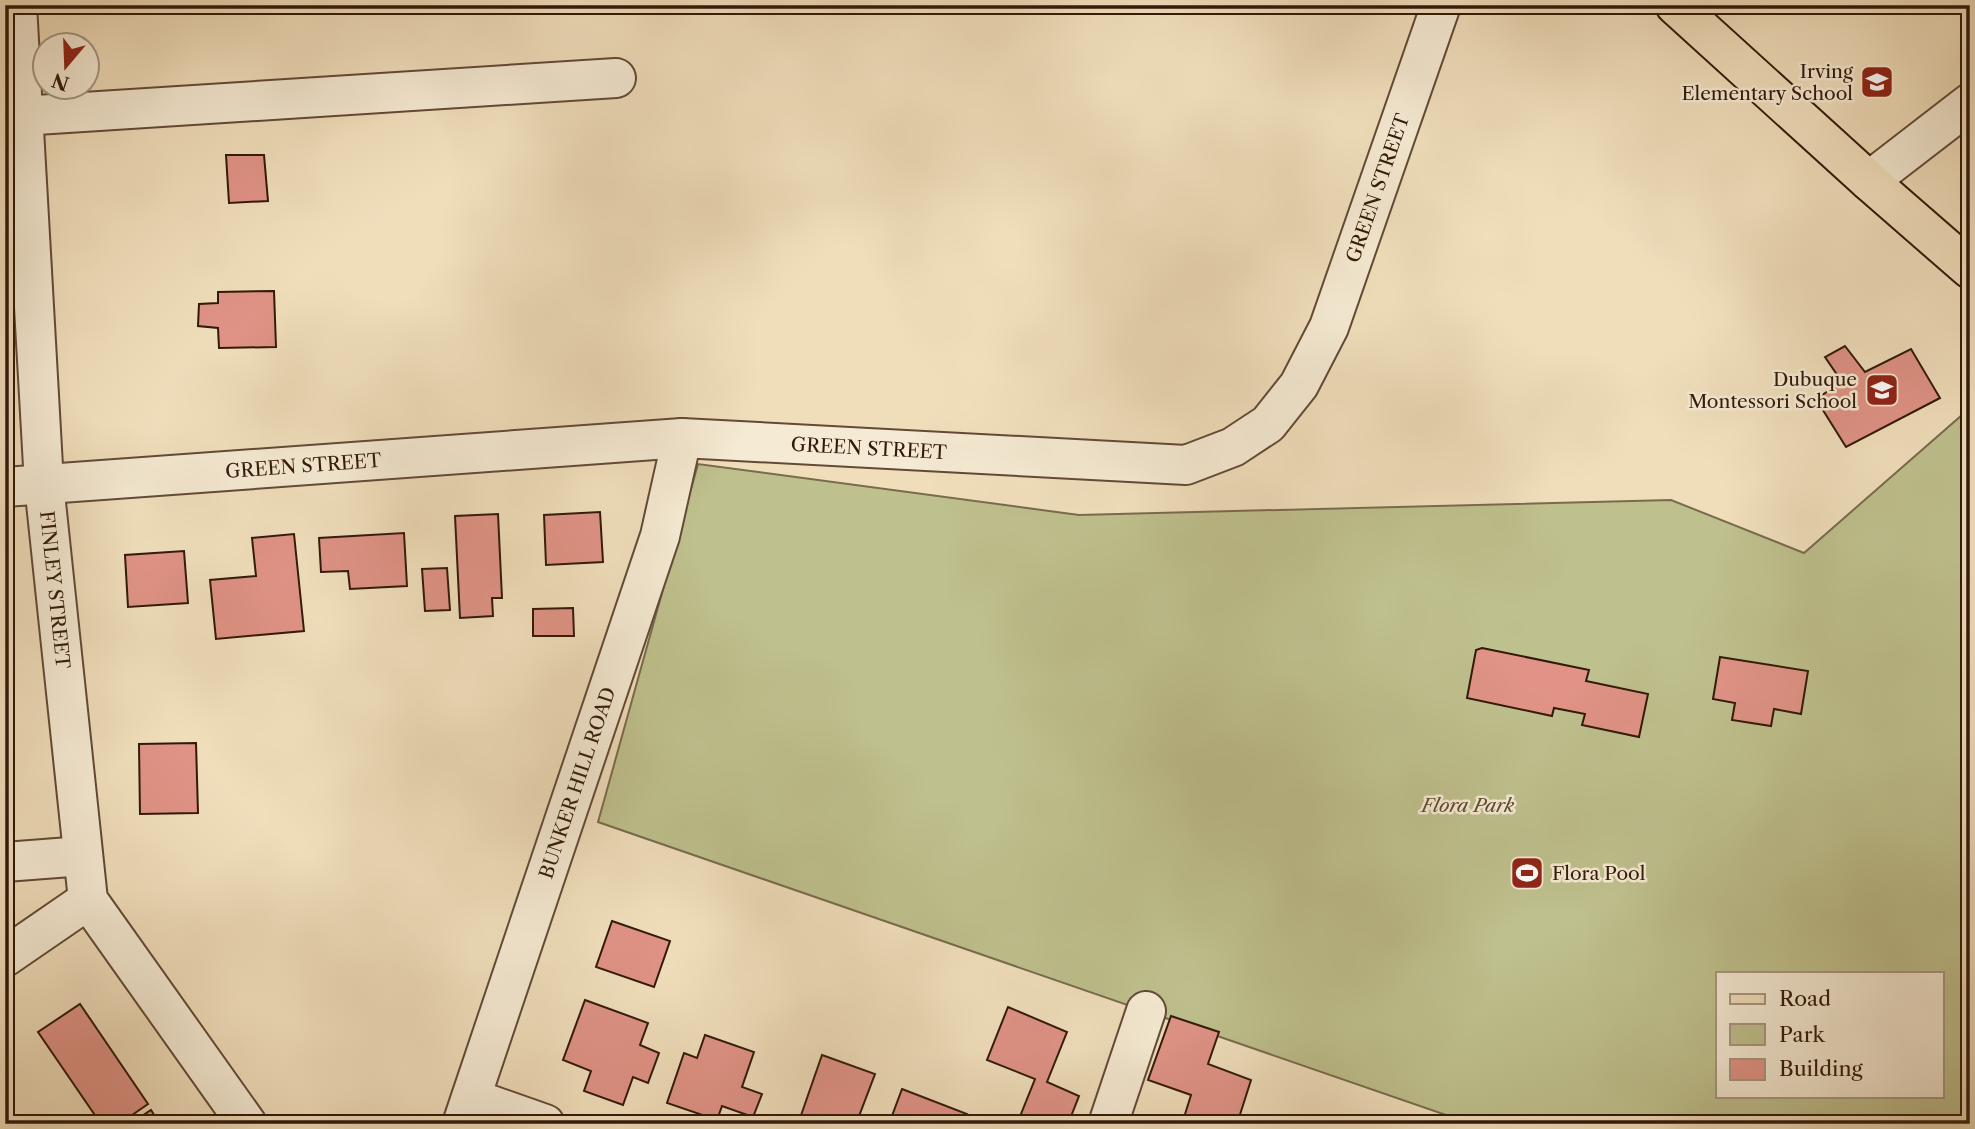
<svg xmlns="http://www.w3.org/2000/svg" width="1975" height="1129" viewBox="0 0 1975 1129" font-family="'Libre Caslon Text',serif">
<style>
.green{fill:#bec08d;stroke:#786c4c;stroke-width:2;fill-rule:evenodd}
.building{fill:#e09386;stroke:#32190a;stroke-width:2}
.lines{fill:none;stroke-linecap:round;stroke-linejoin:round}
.minor-casing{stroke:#624a36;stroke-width:42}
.major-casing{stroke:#32190a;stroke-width:42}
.minor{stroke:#f5ead3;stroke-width:38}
.major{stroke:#f0debb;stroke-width:38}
.labels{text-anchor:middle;stroke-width:5;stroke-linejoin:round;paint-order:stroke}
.poi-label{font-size:19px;fill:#32190a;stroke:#f5ead3;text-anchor:end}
.street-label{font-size:19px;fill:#32190a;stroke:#f5ead3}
.park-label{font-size:19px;font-style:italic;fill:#5c4b31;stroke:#f5ead3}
</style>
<rect width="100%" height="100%" fill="#f0debb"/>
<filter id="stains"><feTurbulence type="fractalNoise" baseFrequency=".00286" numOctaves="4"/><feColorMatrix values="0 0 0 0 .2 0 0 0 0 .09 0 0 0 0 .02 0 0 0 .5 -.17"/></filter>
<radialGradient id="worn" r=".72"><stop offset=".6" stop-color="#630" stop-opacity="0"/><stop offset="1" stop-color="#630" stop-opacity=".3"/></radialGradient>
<path class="green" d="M 1970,408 L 1970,1124 L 1472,1124 L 598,822 L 698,464 L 1079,515 L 1671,500 L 1804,553 ZM 1718,973 L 1942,973 L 1942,1096 L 1718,1096 Z"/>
<g class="building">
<polygon points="226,155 264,155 268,201 229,203"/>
<polygon points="274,291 276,347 219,348 218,328 198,326 199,304 218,303 218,292"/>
<polygon points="1845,346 1865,372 1911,349 1940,398 1846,447 1816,399 1842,382 1825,357"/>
<polygon points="600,512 603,562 546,565 544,515"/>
<polygon points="498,514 502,598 492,598 493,616 460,618 455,516"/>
<polygon points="404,533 407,586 350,589 348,571 321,572 319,538"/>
<polygon points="294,534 304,631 216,639 210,580 256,576 252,538"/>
<polygon points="184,551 188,603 128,607 125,555"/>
<polygon points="447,568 450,610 425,611 422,569"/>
<polygon points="573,608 574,636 533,636 533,609"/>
<polygon points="1482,648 1589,670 1586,681 1648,694 1639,737 1582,725 1585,714 1554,708 1552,716 1467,698 1476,650"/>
<polygon points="1720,657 1808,671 1801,714 1774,709 1771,726 1732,720 1735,703 1713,699"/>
<polygon points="196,743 198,813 140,814 139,744"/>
<polygon points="612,921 670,941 654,987 596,967"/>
<polygon points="585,1000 648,1023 640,1045 659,1053 648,1083 633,1077 623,1105 584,1091 591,1071 563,1060"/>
<polygon points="80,1004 148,1104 119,1124 101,1124 38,1032"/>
<polygon points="1008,1007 1067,1032 1047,1082 1079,1096 1068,1124 1017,1124 1035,1079 987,1060"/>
<polygon points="1171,1016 1219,1032 1208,1064 1251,1080 1237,1124 1182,1124 1191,1095 1148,1080"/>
<polygon points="705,1035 754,1052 742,1087 762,1094 753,1117 722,1106 717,1120 667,1103 684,1053 697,1058"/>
<polygon points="822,1055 875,1074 856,1124 798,1124"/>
<polygon points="902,1089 967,1114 963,1124 889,1124"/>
<polygon points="151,1110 160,1124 130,1124"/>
</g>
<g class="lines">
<defs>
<g id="minor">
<path id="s1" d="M 17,5 L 44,484 L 88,900 L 247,1124"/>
<polyline points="5,117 616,78"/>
<polyline points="1869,181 1970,103"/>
<path id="s2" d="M 5,487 L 682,438 L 1186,465 L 1233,447 L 1268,424 L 1299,385 L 1329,327 L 1441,5"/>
<polyline points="5,862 83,856"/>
<polyline points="5,957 88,900"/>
<polyline points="471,1098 545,1124"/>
<path id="s3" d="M 462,1124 L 660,536 L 682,438"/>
<polyline points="1108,1124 1146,1011"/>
</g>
<polyline id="major" points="1675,5 1869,181 1970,269"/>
</defs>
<use href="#minor" class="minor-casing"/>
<use href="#major" class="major-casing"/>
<use href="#minor" class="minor"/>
<use href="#major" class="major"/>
</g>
<defs>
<symbol id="school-square" viewBox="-11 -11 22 22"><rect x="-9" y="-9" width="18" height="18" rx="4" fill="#8f2418" stroke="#f5ead3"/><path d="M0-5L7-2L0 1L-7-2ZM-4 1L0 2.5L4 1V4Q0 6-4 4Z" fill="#fff"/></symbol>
<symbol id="stadium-square" viewBox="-11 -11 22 22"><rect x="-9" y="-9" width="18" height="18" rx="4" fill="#8f2418" stroke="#f5ead3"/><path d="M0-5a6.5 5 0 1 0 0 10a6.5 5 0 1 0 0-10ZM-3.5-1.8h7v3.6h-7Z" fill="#fff"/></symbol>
</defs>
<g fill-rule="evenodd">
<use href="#school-square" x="1858" y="63" width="38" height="38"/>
<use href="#school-square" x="1863" y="371" width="38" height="38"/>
<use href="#stadium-square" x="1508" y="854" width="38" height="38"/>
</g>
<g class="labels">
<g class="poi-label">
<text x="1853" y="78">Irving<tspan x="1853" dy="22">Elementary School</tspan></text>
<text x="1857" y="386">Dubuque<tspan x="1857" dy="22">Montessori School</tspan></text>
<text x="1552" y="880" text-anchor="start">Flora Pool</text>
</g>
<g class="street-label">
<text dy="7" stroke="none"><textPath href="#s2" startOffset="1538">GREEN STREET</textPath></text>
<text dy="7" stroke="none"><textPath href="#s2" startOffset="866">GREEN STREET</textPath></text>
<text dy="7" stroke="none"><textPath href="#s2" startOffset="299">GREEN STREET</textPath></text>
<text dy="7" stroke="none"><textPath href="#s1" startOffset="586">FINLEY STREET</textPath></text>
<text dy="7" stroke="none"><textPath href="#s3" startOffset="360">BUNKER HILL ROAD</textPath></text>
</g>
<g class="park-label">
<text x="1468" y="812">Flora Park</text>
</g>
</g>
<rect width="1975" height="1129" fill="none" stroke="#f0debb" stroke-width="28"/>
<rect x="7" y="7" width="1961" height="1115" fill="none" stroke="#32190a" stroke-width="3.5"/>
<rect x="14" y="14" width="1947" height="1101" fill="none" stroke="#32190a" stroke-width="2"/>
<rect x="1716" y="972" width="228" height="126" fill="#f5ead3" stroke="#a79683" stroke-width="2"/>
<rect x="1730" y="994" width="35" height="10" fill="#f0debb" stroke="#a79683" stroke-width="2"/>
<text x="1779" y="1006" font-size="21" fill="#32190a">Road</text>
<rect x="1730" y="1024" width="35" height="21" fill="#bec08d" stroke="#a79683" stroke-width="2"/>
<text x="1779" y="1042" font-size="21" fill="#32190a">Park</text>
<rect x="1730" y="1059" width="35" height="21" fill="#e09386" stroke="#a79683" stroke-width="2"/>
<text x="1779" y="1076" font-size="21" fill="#32190a">Building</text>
<g transform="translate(66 66) rotate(199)"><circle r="33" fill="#f5ead3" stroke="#a79683" stroke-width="2"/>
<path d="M0-5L12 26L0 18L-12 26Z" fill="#8f2418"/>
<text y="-10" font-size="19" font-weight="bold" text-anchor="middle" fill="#32190a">N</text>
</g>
<rect width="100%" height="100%" filter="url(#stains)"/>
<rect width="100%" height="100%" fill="url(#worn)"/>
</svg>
